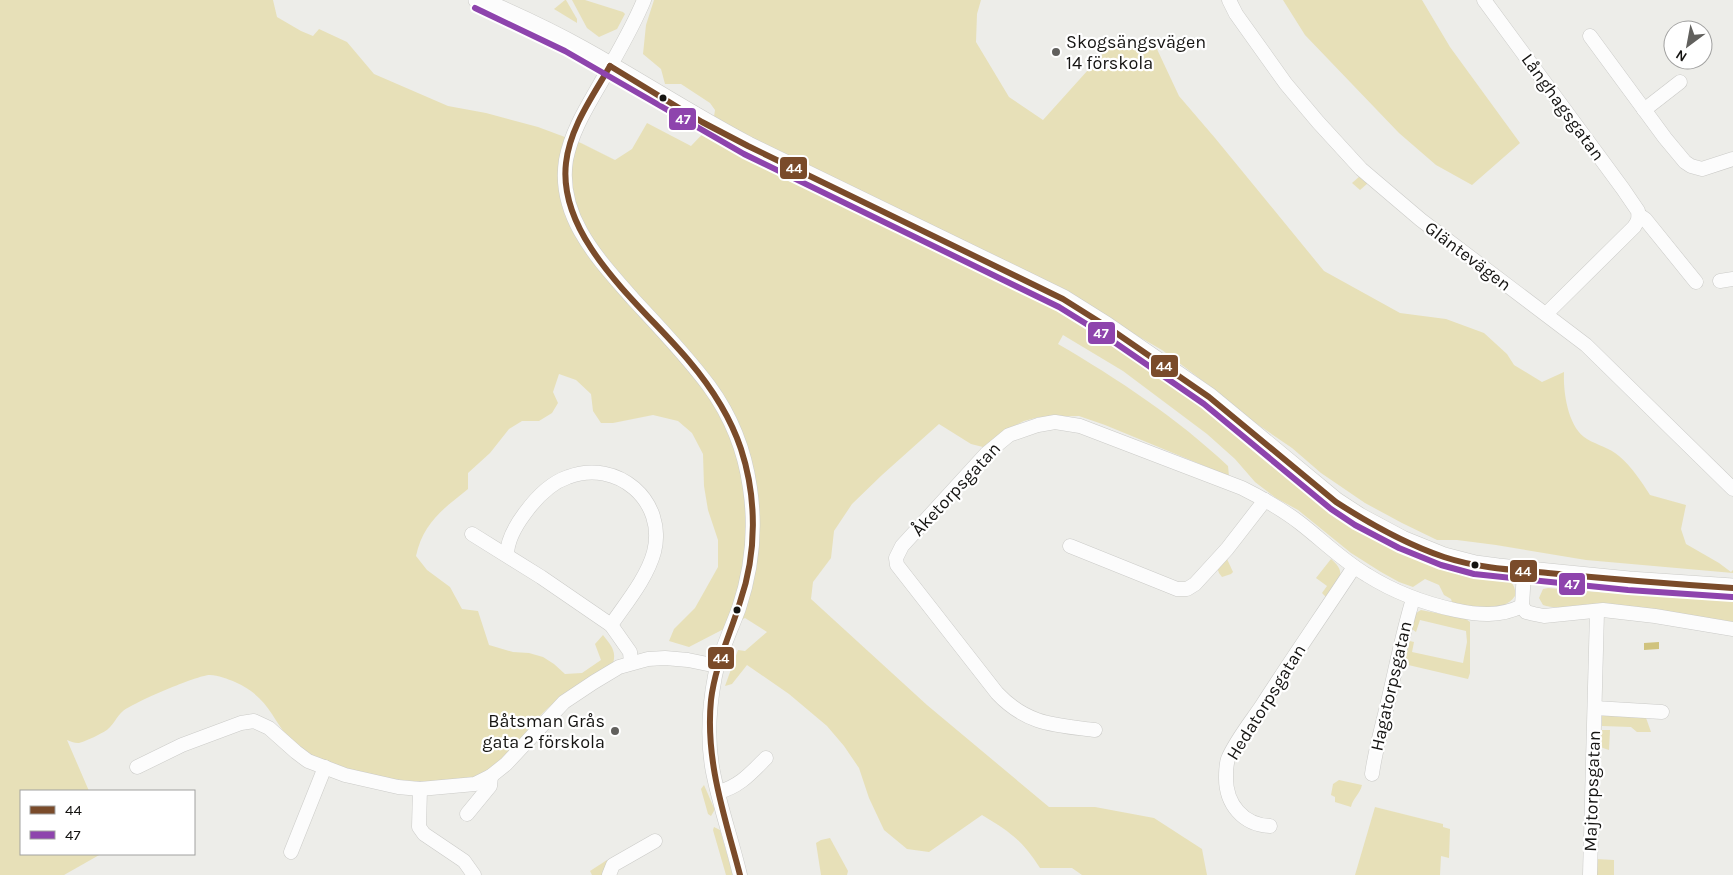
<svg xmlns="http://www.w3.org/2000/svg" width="1733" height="875" viewBox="0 0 1733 875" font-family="Karla,sans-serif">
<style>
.green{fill:#e7e0b8}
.water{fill:#d0c37e}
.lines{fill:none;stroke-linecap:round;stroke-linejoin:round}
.street-casing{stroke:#cbcbc8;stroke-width:15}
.secondary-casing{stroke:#cbcbc8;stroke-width:20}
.street{stroke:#fcfcfc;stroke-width:14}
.secondary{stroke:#fcfcfc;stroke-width:19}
.bus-1-casing{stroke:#fff;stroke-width:10}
.bus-2-casing{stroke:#fff;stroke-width:10}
.bus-1{stroke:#7a4b2a;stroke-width:6}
.bus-2{stroke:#8e44ad;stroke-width:6}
.poi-dot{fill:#61605d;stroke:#fff;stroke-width:2}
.bus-dot{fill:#151412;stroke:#fff;stroke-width:2}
.labels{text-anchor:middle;stroke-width:4.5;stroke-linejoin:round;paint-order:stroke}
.poi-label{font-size:18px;fill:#151412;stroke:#fff;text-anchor:start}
.street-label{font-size:18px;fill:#151412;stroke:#fff}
.line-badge{stroke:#fff;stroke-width:2}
.badge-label{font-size:14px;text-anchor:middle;font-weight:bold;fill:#fff}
</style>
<rect width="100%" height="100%" fill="#edede9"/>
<g class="green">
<path d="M 0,0 L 273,0 L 277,17 L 301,31 L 313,36 L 319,29 L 347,42 L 374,74 L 448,106 L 486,113 L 538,127 L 581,143 L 615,160 L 632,149 L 647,123 L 691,146 L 713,123 L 715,110 L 710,103 L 681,84 L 665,84 L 661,69 L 643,54 L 646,25 L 654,0 L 981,0 L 977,14 L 976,42 L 1009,97 L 1043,120 L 1115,40 L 1156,47 L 1179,96 L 1215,138 L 1324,271 L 1400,313 L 1446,319 L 1484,333 L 1507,354 L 1514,365 L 1542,382 L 1564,372 C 1563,392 1568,428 1587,439 C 1597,445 1610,448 1619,456 C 1632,467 1641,481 1650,495 L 1686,505 L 1681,529 L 1686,544 L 1719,563 L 1731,572 L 1733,570 L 1733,573 L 1586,560 L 1496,545 L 1457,540 L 1437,540 L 1402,523 L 1365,503 L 1321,473 L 1292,448 L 1254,422 L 1199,378 L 1162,350 L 1080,303 L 1111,337 L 1313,490 L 1479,574 C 1493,577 1518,575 1515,596 C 1502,615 1470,607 1452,602 L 1451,599 L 1444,595 L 1439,585 L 1425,579 L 1413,587 L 1399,582 L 1381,572 L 1351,553 L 1298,510 L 1276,498 L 1255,482 L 1235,459 L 1207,434 L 1123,371 L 1063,335 L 1058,344 C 1118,379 1177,418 1228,466 L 1229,476 L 1105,425 L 1079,416 L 1039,417 L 1024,421 L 1010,428 L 983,447 L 971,444 L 939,424 L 882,475 L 852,504 L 834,531 L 831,558 L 813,582 L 811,599 L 927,705 L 1049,807 L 1095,807 L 1154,818 L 1202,849 L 1207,875 L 1082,875 L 1072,868 L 1040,868 C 1022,840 1010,832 982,815 L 929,852 L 907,849 L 884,830 L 869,798 L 859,768 L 844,746 L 827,726 L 789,694 L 747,665 L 732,684 L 725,686 L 738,650 L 745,651 L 767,632 L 745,618 L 689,647 L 669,641 L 674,629 L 695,608 L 718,567 L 718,540 L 708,510 L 704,486 L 703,454 L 692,433 L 678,421 L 653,415 L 613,423 L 601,423 L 593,411 L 591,394 L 576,380 L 559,374 L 553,392 L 558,403 L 552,413 L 539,421 L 522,421 L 509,429 L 490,453 L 468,473 L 468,489 C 443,509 423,523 416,556 L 427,570 L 450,587 L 462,609 L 478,611 L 489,645 L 513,652 L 529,653 L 543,657 L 554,664 L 565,674 L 582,673 L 601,660 L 595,644 L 603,635 C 610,644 617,651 613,663 C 592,679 568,691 548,708 C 528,726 510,758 489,772 C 449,795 317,775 289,739 C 270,714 266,696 235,682 C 228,679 218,675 210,675 C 197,675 133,703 123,711 C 117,716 114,724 108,729 C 105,732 83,743 78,743 C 74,743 70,741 67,740 L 89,791 L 21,791 L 21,854 L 101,854 L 64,875 L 0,875 Z"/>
<polygon points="565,0 566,0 577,19 577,23 554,9"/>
<polygon points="572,0 585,0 623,12 625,14 617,29 599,37 587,28"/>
<polygon points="1283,0 1422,0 1450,47 1520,143 1472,185 1436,165 1399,133 1305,35"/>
<polygon points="1360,176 1368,183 1360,190 1352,183"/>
<polygon points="1227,559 1233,572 1231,574 1222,577 1219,573 1217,567"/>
<path d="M 1331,559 C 1349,574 1337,581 1327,598 L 1322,593 L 1327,586 L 1316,578 Z"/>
<path d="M 1548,588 L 1609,593 L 1627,590 L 1733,596 L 1733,624 C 1689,618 1644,611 1600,606 C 1585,605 1554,610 1543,605 L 1539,598 L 1543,589 Z"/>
<path d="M 1421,610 L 1466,619 L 1470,622 L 1470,673 L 1468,679 L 1404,664 L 1410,641 L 1414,642 L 1412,652 L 1463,663 L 1467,642 L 1466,631 L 1420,620 L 1416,632 L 1412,629 C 1413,622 1413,613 1421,610 Z"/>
<polygon points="1602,714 1645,715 1651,732 1637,732 1631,727 1602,726"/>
<polygon points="1602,730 1610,730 1609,750 1600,747 1600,732"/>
<path d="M 1339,780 L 1362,785 C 1360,794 1353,798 1351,807 L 1335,802 L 1335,797 L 1331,795 L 1333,784 Z"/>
<polygon points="704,785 714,808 714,811 711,816 708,814 701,789"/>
<polygon points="1375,807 1443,824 1443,827 1450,829 1449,858 1441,856 1440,875 1355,875"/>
<polygon points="714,827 720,830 733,875 726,875 713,830"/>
<polygon points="830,838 848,871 847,875 821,875 816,843 821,840"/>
<polygon points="1596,859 1614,860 1614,875 1596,875"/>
<polygon points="607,860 609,864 605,875 592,875 590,871"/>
</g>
<polygon class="water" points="1659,642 1659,649 1644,650 1644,643"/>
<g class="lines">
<defs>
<g id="street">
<path d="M 644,0 C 633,27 618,52 604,77 C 589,104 572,129 566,160 C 557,217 599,260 633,299 C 659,327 686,355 709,386 C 731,416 745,452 750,488 C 756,528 752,569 739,608 C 731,630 720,652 715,676 C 709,707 707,741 713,772 C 720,807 732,841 740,875"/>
<polyline points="1229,0 1236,14 1286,84 1318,122 1361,169 1421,220 1586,345 1733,489"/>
<path d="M 1484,0 L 1623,189 L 1638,211 C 1639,219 1638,221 1634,227 L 1546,314"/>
<polyline points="1590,36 1665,138 1685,162 1691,166 1702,169 1733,159"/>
<polyline points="1644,110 1680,82"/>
<polyline points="1639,215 1645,219 1696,282"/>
<polyline points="1720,281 1733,279"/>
<polyline points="472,534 541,577 611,625 630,652 631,663"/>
<polyline points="1070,546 1177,589 1187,589 1195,584 1227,549 1265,500"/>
<path d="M 507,555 C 507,540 516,525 525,513 C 536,498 550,483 568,477 C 617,458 667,501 654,552 C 647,578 626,603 611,625"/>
<polyline points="1524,571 1522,606 1526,612 1534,614 1544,616 1603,610 1655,616 1733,629"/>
<polyline points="1595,708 1662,712"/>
<path d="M 1095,730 C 1055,725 1027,725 997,693 L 897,565 L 896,558 L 902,546 L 986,454 L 1009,435 L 1038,425 L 1055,422 L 1080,426 L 1242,488 C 1262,498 1282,509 1300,523 C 1322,540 1343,561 1367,575 C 1394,592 1423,603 1455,610 C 1478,615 1500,617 1522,606"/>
<polyline points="137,767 182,745 241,723 254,721 269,728 296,752 308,761 345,775 398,787 420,789 475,784 491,776 506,764 564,702 594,682 619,667 648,659 665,658 688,660 717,666"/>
<path d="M 1372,774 C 1375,752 1381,731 1386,710 C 1395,673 1402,635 1413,599"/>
<polyline points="420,789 419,827 424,834 464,861 474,875"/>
<path d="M 718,792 C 739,787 751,773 766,758"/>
<polyline points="467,814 490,786 491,776"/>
<path d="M 1270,826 C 1243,825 1226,804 1226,778 C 1226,772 1226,765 1228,759 C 1235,742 1250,723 1261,707 C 1291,660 1323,614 1354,567"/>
<polyline points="291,852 325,767"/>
<polyline points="609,875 613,865 655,841"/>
<polyline points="1590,875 1597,612"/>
</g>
<path id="secondary" d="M 478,0 C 513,15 548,31 582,50 C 638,81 691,116 748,146 L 1063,299 L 1106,326 L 1209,397 L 1336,502 L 1359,517 L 1402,540 L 1444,557 L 1475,565 L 1498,568 L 1629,581 L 1733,588"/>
</defs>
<use href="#street" class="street-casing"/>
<use href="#secondary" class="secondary-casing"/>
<use href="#street" class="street"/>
<use href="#secondary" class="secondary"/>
<defs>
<g id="bus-1">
<path d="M 610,66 L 702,122 L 748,146 L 1063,299 L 1106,326 L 1209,397 L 1336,502 C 1370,524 1405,544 1444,557 C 1477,568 1513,570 1548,573 C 1610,579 1671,584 1733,588"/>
<path d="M 610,66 C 593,96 570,127 566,163 C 557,240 644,307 689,361 C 711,387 730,416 741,449 C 757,498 757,553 740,602 C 730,635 715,666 711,700 C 705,761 725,817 740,875"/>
</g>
<polyline id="bus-2" points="475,8 565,51 744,154 1059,307 1101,333 1204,404 1331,509 1355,525 1399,548 1441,565 1474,574 1628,590 1732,597"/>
</defs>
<use href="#bus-1" class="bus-1-casing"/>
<use href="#bus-2" class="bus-2-casing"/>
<use href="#bus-1" class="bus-1"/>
<use href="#bus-2" class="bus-2"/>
</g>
<g class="poi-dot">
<circle cx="1056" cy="52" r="5"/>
<circle cx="615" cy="731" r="5"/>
</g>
<g class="bus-dot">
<circle cx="663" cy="98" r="4.5"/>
<circle cx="1475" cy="565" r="4.5"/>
<circle cx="737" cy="610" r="4.5"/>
</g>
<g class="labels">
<g class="poi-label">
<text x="1066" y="48">Skogsängsvägen<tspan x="1066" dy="21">14 förskola</tspan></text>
<text x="605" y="727" text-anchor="end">Båtsman Grås<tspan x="605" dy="21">gata 2 förskola</tspan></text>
</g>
<g class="street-label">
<text transform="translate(1563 107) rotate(54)" y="6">Långhagsgatan</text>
<text transform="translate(1468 256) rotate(37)" y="6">Gläntevägen</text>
<text transform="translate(956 489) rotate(-47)" y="6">Åketorpsgatan</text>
<text transform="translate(1391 686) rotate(-77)" y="6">Hagatorpsgatan</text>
<text transform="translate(1266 702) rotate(-58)" y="6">Hedatorpsgatan</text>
<text transform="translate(1592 791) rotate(-88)" y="6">Majtorpsgatan</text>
</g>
</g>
<g class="line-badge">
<rect x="668" y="107" width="29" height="24" rx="5" fill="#8e44ad"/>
<rect x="779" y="156" width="29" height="24" rx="5" fill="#7a4b2a"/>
<rect x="1087" y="321" width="29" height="24" rx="5" fill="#8e44ad"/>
<rect x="1150" y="354" width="29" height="24" rx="5" fill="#7a4b2a"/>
<rect x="1509" y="559" width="29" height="24" rx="5" fill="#7a4b2a"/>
<rect x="1558" y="572" width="28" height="24" rx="5" fill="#8e44ad"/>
<rect x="707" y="646" width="28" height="24" rx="5" fill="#7a4b2a"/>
</g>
<g class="badge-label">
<text x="683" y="124">47</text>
<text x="794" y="173">44</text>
<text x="1101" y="338">47</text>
<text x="1164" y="371">44</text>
<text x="1523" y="576">44</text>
<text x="1572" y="589">47</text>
<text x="721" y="663">44</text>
</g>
<rect x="20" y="790" width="175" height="65" fill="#ffffff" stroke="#a1a1a0"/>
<rect x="30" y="806" width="25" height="8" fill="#7a4b2a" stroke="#a1a1a0"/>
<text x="65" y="815" font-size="15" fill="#151412">44</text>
<rect x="30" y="831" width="25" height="8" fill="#8e44ad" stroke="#a1a1a0"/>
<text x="65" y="840" font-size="15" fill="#151412">47</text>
<g transform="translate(1688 45) rotate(212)"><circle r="24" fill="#ffffff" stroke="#a1a1a0"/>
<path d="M0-4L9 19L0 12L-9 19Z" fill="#61605d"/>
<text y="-8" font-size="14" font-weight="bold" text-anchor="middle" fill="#151412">N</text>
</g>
</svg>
